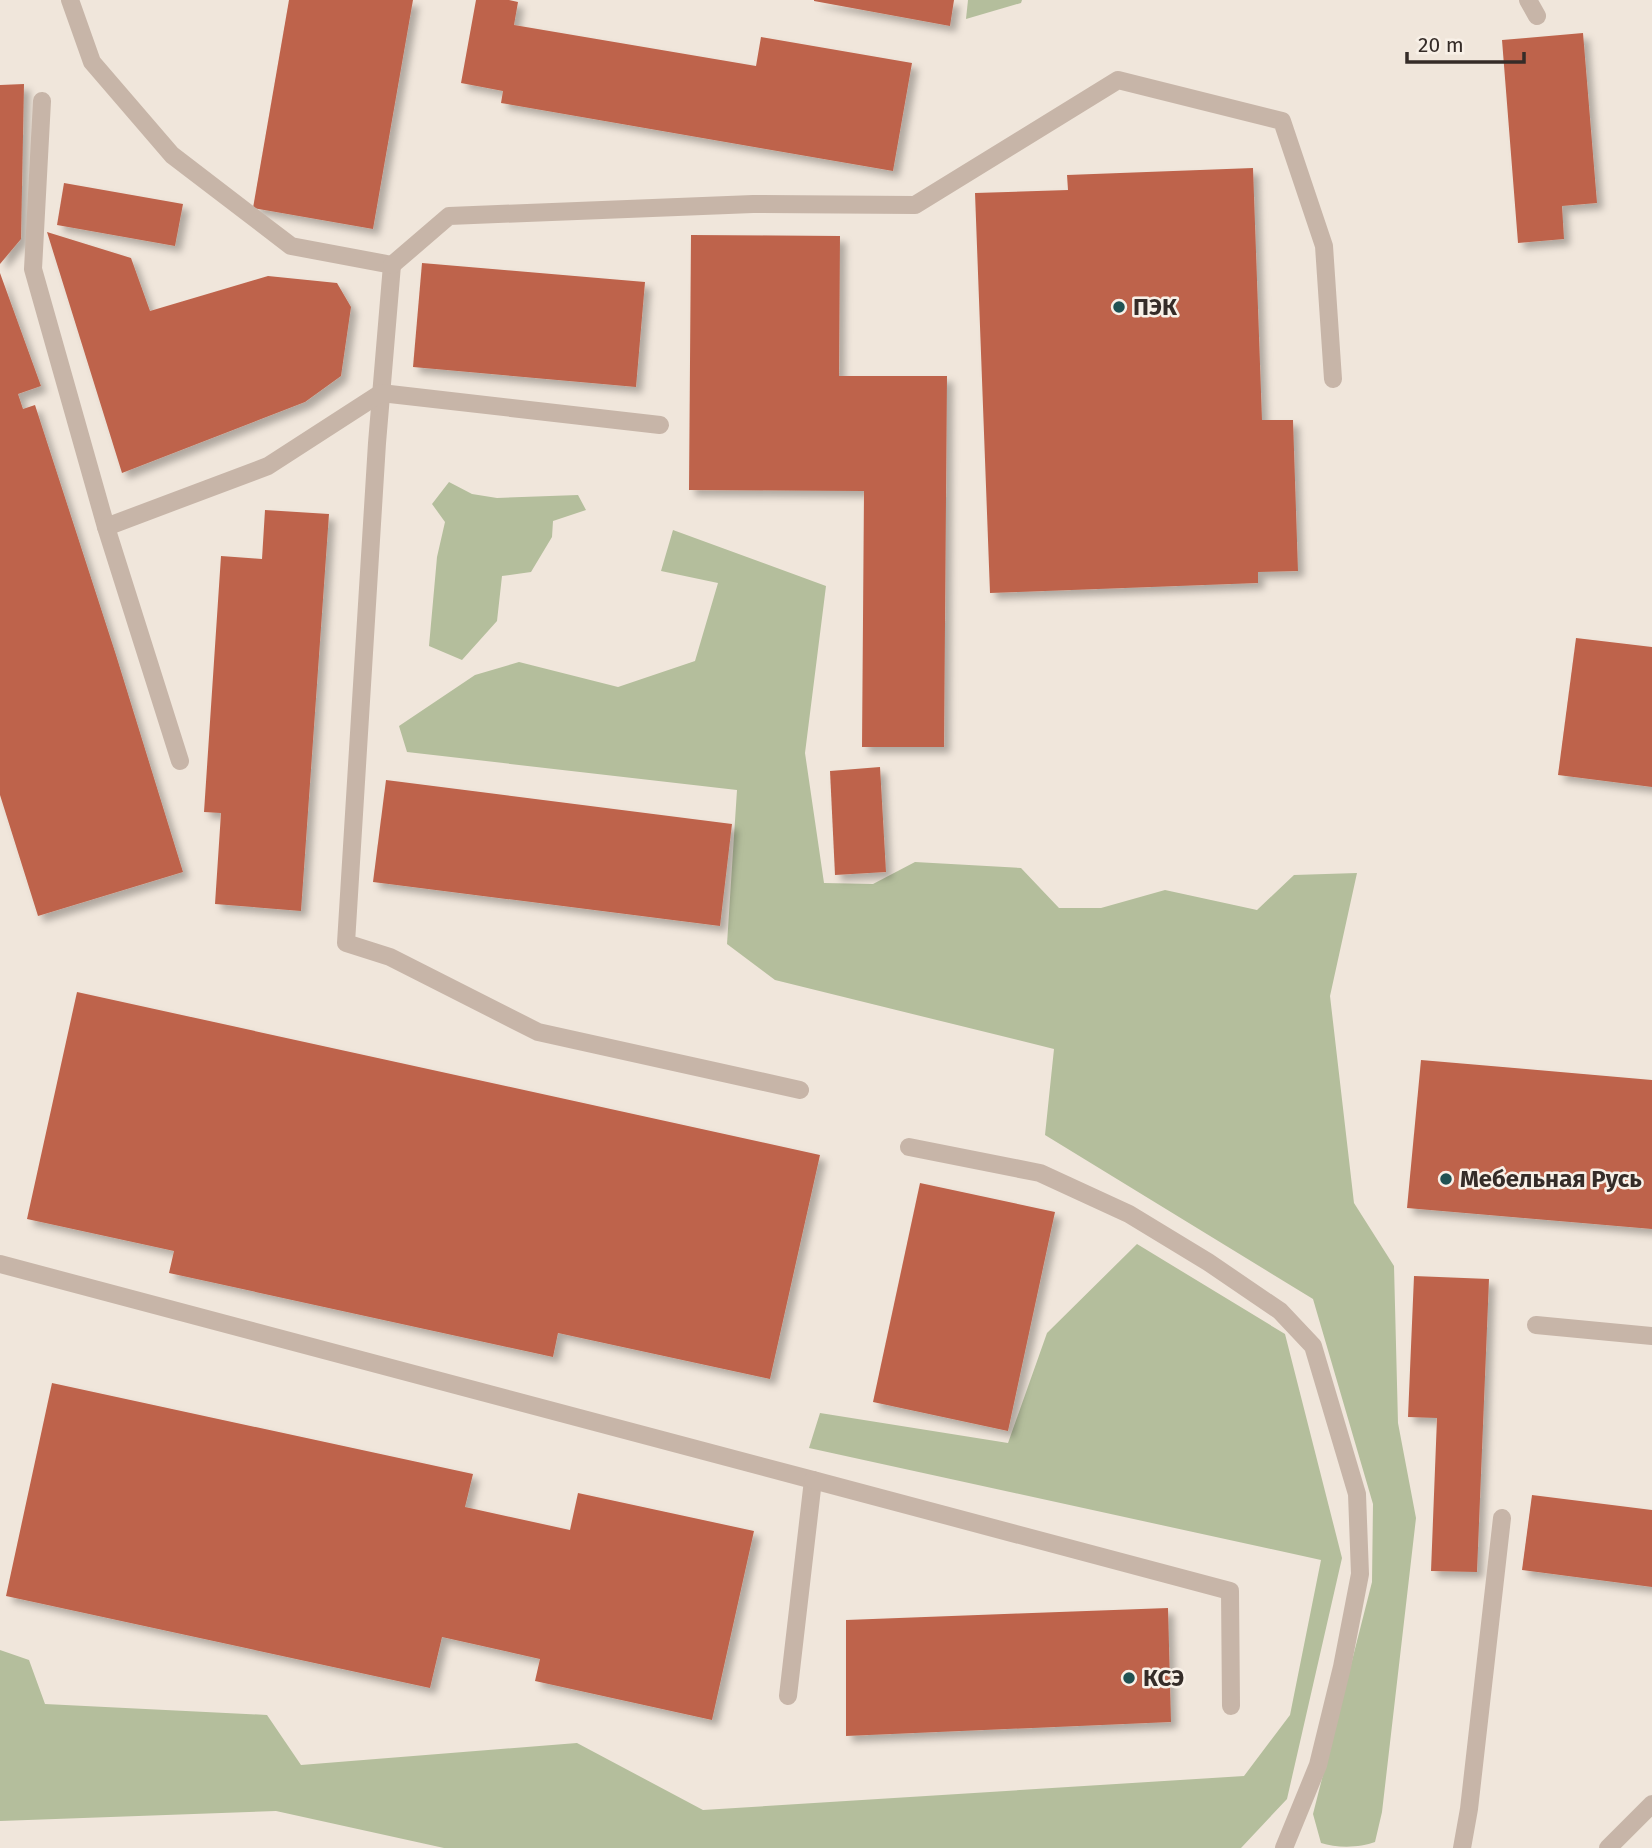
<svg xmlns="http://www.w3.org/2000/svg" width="1652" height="1848" viewBox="0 0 1652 1848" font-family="'Fira Sans',sans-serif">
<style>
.green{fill:#b4be9c}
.building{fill:#be644c;filter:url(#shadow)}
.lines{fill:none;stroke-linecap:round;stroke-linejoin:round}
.service{stroke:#c7b5a8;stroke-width:18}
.poi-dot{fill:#205253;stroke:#f8f0e7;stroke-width:2.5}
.labels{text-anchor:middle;stroke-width:5;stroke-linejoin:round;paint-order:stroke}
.poi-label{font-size:24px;font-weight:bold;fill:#352c28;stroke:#f8f0e7;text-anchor:start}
</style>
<defs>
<filter id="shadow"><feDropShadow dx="6" dy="6" stdDeviation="3.5" flood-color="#0004"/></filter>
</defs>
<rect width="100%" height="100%" fill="#f0e6db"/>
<g class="green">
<polygon points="968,0 1022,0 1021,3 966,19"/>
<polygon points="449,482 472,494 497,498 578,495 586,510 553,521 552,537 531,572 502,576 497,621 462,660 429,646 437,557 445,522 432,504"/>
<path d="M 673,530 L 826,586 L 805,753 L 824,883 L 873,884 L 915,862 L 1021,868 L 1059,908 L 1101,908 L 1165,890 L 1257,910 L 1294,875 L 1357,873 L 1330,996 L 1354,1203 L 1394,1266 L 1398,1423 L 1416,1518 L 1382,1812 L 1375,1842 C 1360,1848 1336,1848 1321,1843 L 1313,1814 L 1372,1582 L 1373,1504 L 1313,1299 L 1045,1135 L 1054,1049 L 775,980 L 727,944 L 737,790 L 407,752 L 399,726 L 475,675 L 519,662 L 618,687 L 695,661 L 718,583 L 661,571 Z"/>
<polygon points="1137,1244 1285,1334 1342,1558 1287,1799 1241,1848 444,1848 276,1811 0,1821 0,1650 29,1660 45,1704 267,1715 301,1765 577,1743 703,1810 1244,1776 1290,1715 1321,1560 809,1448 820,1413 1008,1443 1047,1333"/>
</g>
<g class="building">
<polygon points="289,0 413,0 373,229 253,208"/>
<polygon points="476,0 509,0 518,2 514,25 756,66 761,37 912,63 893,171 501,103 503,91 461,83"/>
<polygon points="814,0 954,0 950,26 814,1"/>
<polygon points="1583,33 1597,203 1562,206 1564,239 1518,243 1502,40"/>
<polygon points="24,84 21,239 0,264 0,85"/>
<polygon points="1253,168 1262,420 1293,420 1298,571 1258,572 1258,583 990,593 975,193 1068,190 1067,175"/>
<polygon points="64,183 183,204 175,246 57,225"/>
<polygon points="47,232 131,258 150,311 268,276 337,283 351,307 341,376 305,402 122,473"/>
<polygon points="691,235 840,236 839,376 947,376 944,747 862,747 864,491 689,490"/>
<polygon points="422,263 645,282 636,387 413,367"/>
<polygon points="0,273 41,386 18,394 23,409 35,405 116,655 183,872 38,916 0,795"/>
<polygon points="265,510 329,514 301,911 215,904 221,813 204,812 221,556 262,559"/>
<polygon points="1576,638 1652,647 1652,787 1558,775"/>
<polygon points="880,767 886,872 835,875 830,771"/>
<polygon points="386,780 732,824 720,926 373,882"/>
<polygon points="77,992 820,1155 770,1379 558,1333 553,1357 169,1273 174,1251 27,1219"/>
<polygon points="1421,1060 1652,1080 1652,1229 1407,1208"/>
<polygon points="920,1183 1055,1212 1008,1431 873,1402"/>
<polygon points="1414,1276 1489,1279 1477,1572 1431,1571 1437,1418 1408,1417"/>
<polygon points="52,1383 473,1474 465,1507 570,1530 578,1493 754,1531 712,1720 535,1681 540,1659 442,1637 430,1688 6,1596"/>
<polygon points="1532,1495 1652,1510 1652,1587 1522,1570"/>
<polygon points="1168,1608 1171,1722 846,1736 846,1620"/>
</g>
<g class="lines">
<g class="service">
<polyline points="70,0 92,62 172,155 291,246 392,265 377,443 346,943 390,957 538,1032 800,1090"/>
<polyline points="1528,0 1537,16"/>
<polyline points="42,101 33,269 106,527"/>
<polyline points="392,265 449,216 753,204 915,205 1118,80 1282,121 1324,246 1333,379"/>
<polyline points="180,761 106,527 268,466 381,393 660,425"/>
<polyline points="909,1147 1040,1173 1129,1214 1208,1262 1280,1311 1313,1346 1357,1494 1360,1574 1342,1667 1318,1765 1284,1848"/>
<polyline points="0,1264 813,1480 788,1696"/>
<polyline points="1536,1325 1652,1336"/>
<polyline points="813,1480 1230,1591 1231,1706"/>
<polyline points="1462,1848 1469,1809 1502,1518"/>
<polyline points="1608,1848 1652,1804"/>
</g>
</g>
<g class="poi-dot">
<circle cx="1119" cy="307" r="7"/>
<circle cx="1446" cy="1179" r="7"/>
<circle cx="1129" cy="1678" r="7"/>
</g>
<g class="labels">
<g class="poi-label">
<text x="1133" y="315">ПЭК</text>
<text x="1460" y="1187">Мебельная Русь</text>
<text x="1143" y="1686">КСЭ</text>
</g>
</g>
<path d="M1407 52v10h117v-10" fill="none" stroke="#352c28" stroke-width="3.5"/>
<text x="1418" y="52" font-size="21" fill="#352c28" stroke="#f8f0e7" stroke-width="5" paint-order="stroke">20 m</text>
</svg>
